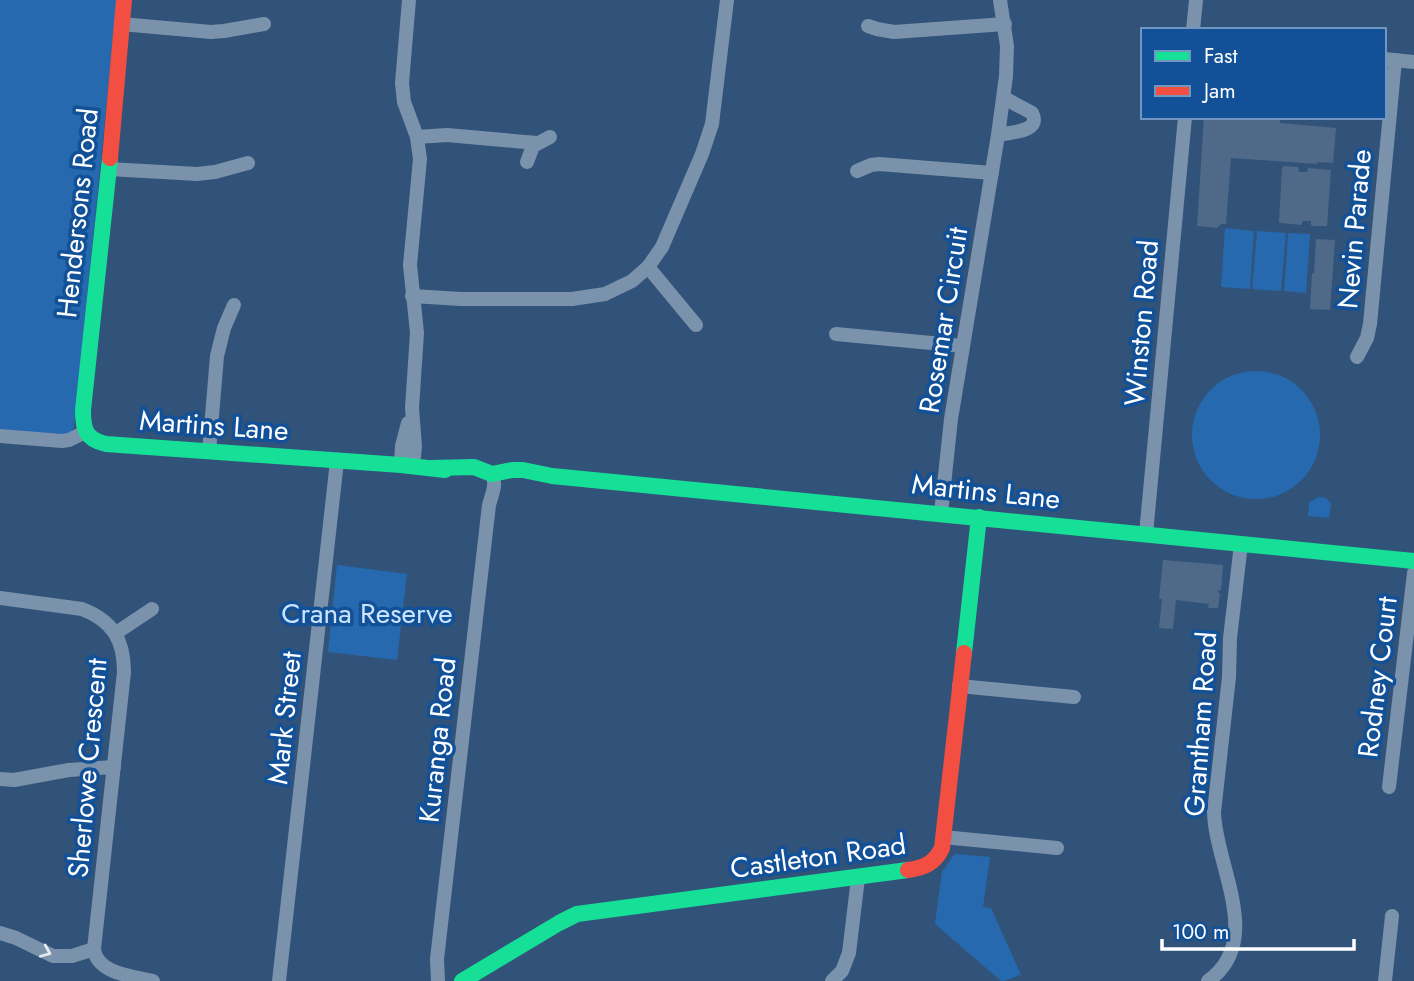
<svg xmlns="http://www.w3.org/2000/svg" width="1414" height="981" viewBox="0 0 1414 981" font-family="Jost,sans-serif">
<style>
.green{fill:#2769ae}
.building{fill:#4e6a88}
.lines{fill:none;stroke-linecap:round;stroke-linejoin:round}
.street{stroke:#7a92ab;stroke-width:14}
.fast{stroke:#16e098;stroke-width:16}
.jam{stroke:#f24e42;stroke-width:16}
.oneway{stroke:#e4e9ee}
.labels{text-anchor:middle;stroke-width:7;stroke-linejoin:round;paint-order:stroke}
.street-label{font-size:28px;fill:#fff;stroke:#125198}
.park-label{font-size:28px;fill:#cbe4fd;stroke:#125198}
</style>
<rect width="100%" height="100%" fill="#315379"/>
<g class="green">
<polygon points="0,0 117,0 74,427 71,432 66,435 0,430"/>
<polygon points="1225,228 1254,231 1250,289 1221,287"/>
<polygon points="1257,231 1286,233 1281,291 1252,289"/>
<polygon points="1288,233 1310,234 1306,293 1284,291"/>
<circle cx="1256" cy="435" r="64"/>
<polygon points="1318,497 1326,498 1331,504 1329,518 1308,516 1309,503"/>
<polygon points="337,565 407,574 397,660 328,652"/>
<path d="M 956,854 L 990,857 L 983,907 L 991,908 L 1021,975 C 1014,976 1008,981 1001,981 L 935,924 L 942,871 C 948,866 950,857 956,854 Z"/>
</g>
<g class="building">
<polygon points="1204,117 1280,117 1280,123 1336,128 1333,163 1317,162 1317,164 1231,158 1226,224 1221,224 1217,228 1197,226"/>
<polygon points="1284,166 1298,167 1299,172 1307,172 1308,168 1331,170 1327,226 1314,226 1311,225 1311,221 1303,221 1301,225 1281,223 1279,222 1282,168"/>
<polygon points="1316,239 1335,240 1330,310 1310,309 1312,273 1314,274"/>
<polygon points="1163,560 1223,565 1221,590 1218,590 1218,593 1220,593 1218,608 1208,608 1209,604 1176,600 1173,629 1159,628 1162,599 1159,599"/>
</g>
<g class="lines">
<g class="street">
<polyline points="409,0 402,83 404,102 417,137 420,159 410,265 417,333 412,408 415,446 413,466"/>
<polyline points="121,24 211,32 224,31 264,24"/>
<polyline points="868,26 877,29 894,32 1005,24"/>
<polyline points="1193,30 1196,0"/>
<polyline points="1384,59 1414,62"/>
<path d="M 998,135 C 1011,132 1042,132 1032,113 L 1004,98"/>
<polyline points="417,137 447,135 537,143"/>
<polyline points="527,162 533,146 550,137"/>
<polyline points="109,169 197,174 215,172 248,163"/>
<polyline points="857,171 871,165 879,164 992,173"/>
<polyline points="648,267 696,325"/>
<polyline points="412,296 461,299 572,299 605,294 632,281 648,267 662,247 702,154 712,124 727,0"/>
<polyline points="836,334 963,346"/>
<polyline points="1357,357 1367,338 1370,324 1395,60"/>
<polyline points="0,436 62,441 69,440 85,432"/>
<polyline points="209,452 217,356 224,328 234,305"/>
<polyline points="401,465 402,446 408,423"/>
<polyline points="941,513 951,419 998,135 1006,76 1007,46 1000,0"/>
<polyline points="1146,534 1185,117"/>
<path d="M 0,598 L 82,609 C 113,621 124,640 124,672 L 94,949 C 97,974 133,976 153,981"/>
<polyline points="116,633 152,609"/>
<polyline points="959,686 1074,697"/>
<polyline points="0,779 14,780 69,770 114,767"/>
<polyline points="1389,787 1414,573"/>
<polyline points="943,837 1057,848"/>
<polyline points="0,933 16,938 53,956 72,956 94,949"/>
<polyline points="279,981 337,461"/>
<path d="M 438,981 L 437,959 L 489,505 C 492,494 497,484 492,474"/>
<polyline points="832,981 842,971 849,953 858,878"/>
<path d="M 1208,981 C 1265,941 1215,865 1214,812 L 1229,677 L 1230,638 L 1241,544"/>
<polyline points="1385,981 1392,916"/>
</g>
<g class="fast">
<path d="M 110,158 L 83,410 C 83,429 85,439 106,444 L 401,465 L 445,470"/>
<polyline points="432,468 474,467 492,474 512,470 523,470 552,476 1414,561"/>
<polyline points="964,653 979,517"/>
<polyline points="462,981 559,923 577,914 908,870"/>
</g>
<g class="jam">
<polyline points="110,158 124,0"/>
<path d="M 908,870 C 924,868 935,863 942,848 L 964,653"/>
</g>
</g>
<defs><path id="oneway-chevron" d="M-2-3.5L2.5 0L-2 3.5" fill="none" stroke-width="1.6" stroke-linecap="round" stroke-linejoin="round" transform="scale(1.75)"/></defs>
<use class="oneway" href="#oneway-chevron" transform="translate(46 952) rotate(23)"/>
<g class="labels">
<g class="street-label">
<text transform="translate(77 213) rotate(-84)" y="10">Hendersons Road</text>
<text transform="translate(1354 229) rotate(-85)" y="10">Nevin Parade</text>
<text transform="translate(943 320) rotate(-81)" y="10">Rosemar Circuit</text>
<text transform="translate(1141 323) rotate(-85)" y="10">Winston Road</text>
<text transform="translate(214 425) rotate(4)" y="10">Martins Lane</text>
<text transform="translate(986 491) rotate(6)" y="10">Martins Lane</text>
<text transform="translate(1377 677) rotate(-83)" y="10">Rodney Court</text>
<text transform="translate(284 718) rotate(-84)" y="10">Mark Street</text>
<text transform="translate(1200 724) rotate(-86)" y="10">Grantham Road</text>
<text transform="translate(437 740) rotate(-84)" y="10">Kuranga Road</text>
<text transform="translate(87 768) rotate(-85)" y="10">Sherlowe Crescent</text>
<text transform="translate(818 856) rotate(-8)" y="10">Castleton Road</text>
</g>
<g class="park-label">
<text x="367" y="623">Crana Reserve</text>
</g>
</g>
<rect x="1141" y="28" width="245" height="91" fill="#125198" stroke="#7197c1" stroke-width="2"/>
<rect x="1155" y="51" width="35" height="10" fill="#16e098" stroke="#7197c1" stroke-width="2"/>
<text x="1204" y="63" font-size="21" fill="#ffffff">Fast</text>
<rect x="1155" y="86" width="35" height="10" fill="#f24e42" stroke="#7197c1" stroke-width="2"/>
<text x="1204" y="98" font-size="21" fill="#ffffff">Jam</text>
<path d="M1162 939v10h192v-10" fill="none" stroke="#ffffff" stroke-width="3.5"/>
<text x="1172" y="939" font-size="21" fill="#ffffff" stroke="#125198" stroke-width="5" paint-order="stroke">100 m</text>
</svg>
